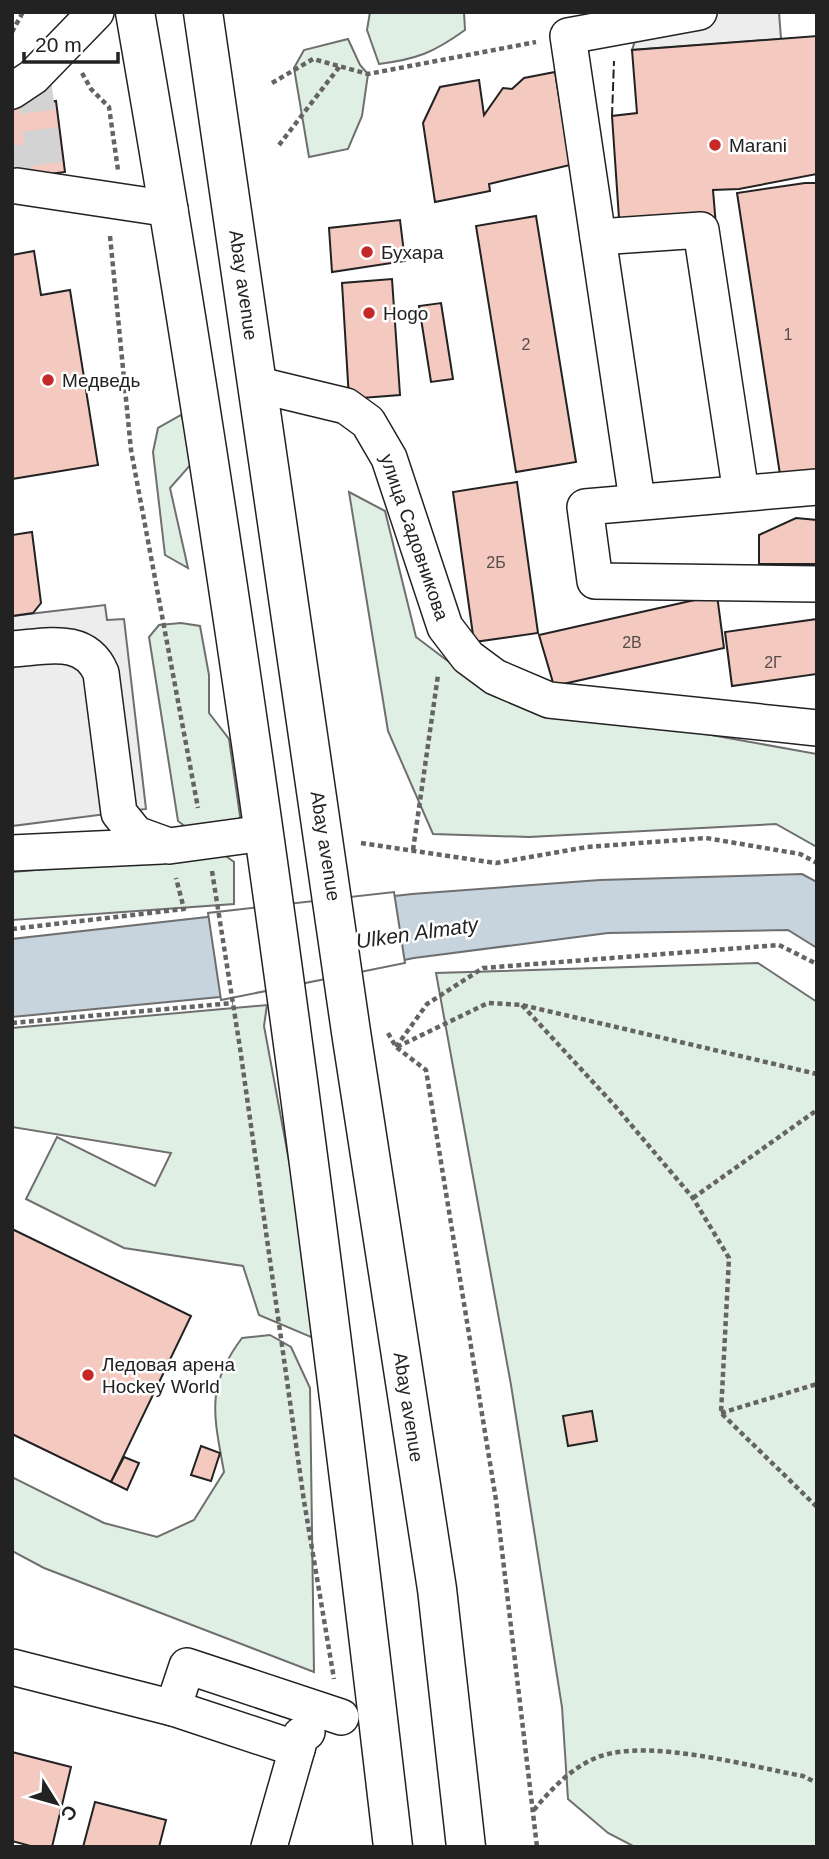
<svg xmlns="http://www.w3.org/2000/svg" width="829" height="1859" viewBox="0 0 829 1859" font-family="Helvetica,sans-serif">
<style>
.green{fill:#e0efe3;stroke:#6f6f6f;stroke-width:2}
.parking{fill:#ededed;stroke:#6f6f6f;stroke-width:2}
.water{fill:#c7d3dd;stroke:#6f6f6f;stroke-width:2}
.pier{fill:#fff;stroke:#6f6f6f;stroke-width:2}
.building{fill:#f3c9c0;stroke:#222;stroke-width:2}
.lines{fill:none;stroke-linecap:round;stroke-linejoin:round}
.minor-tunnel{stroke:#d3d3d3;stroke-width:35;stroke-dasharray:35 18;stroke-linecap:butt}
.minor-casing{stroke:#222;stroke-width:38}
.major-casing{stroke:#222;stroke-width:41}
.path{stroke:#646464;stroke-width:4.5;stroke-dasharray:5 3.5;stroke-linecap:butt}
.minor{stroke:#fff;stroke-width:35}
.major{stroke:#fff;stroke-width:38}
.fence{stroke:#222;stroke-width:2;stroke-dasharray:9 3.5;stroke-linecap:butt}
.poi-dot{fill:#c62828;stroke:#fff;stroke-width:2.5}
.labels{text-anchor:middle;stroke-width:5;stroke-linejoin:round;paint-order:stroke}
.number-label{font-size:16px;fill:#564c4a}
.poi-label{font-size:19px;fill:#222;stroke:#fff;text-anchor:start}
.street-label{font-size:19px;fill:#222;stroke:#fff}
.water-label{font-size:21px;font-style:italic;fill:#222;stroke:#fff}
</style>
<rect width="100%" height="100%" fill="#fff"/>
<g class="green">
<path d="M 370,12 L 464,12 L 465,30 C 433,53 417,59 379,64 L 367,30 Z"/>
<polygon points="348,39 360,65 368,74 362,116 348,149 309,157 294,68 304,50"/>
<polygon points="181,415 191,440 193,462 170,488 188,568 165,555 153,452 158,428"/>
<polygon points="349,492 385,511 416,637 494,696 817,754 817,847 776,824 529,837 433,834 388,731"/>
<polygon points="181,623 200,626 209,675 209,713 229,739 241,823 187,828 178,821 149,637 159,625"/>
<polygon points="223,854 234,862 234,904 12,920 12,872"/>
<polygon points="758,963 817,1002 817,1847 635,1847 608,1833 568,1799 562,1707 511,1385 436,973"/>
<polygon points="267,1005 264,1026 294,1188 318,1340 259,1315 243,1266 124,1248 26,1199 57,1137 155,1186 171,1153 12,1127 12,1028"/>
<path d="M 270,1335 L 291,1347 L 310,1388 L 314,1672 L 44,1568 L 12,1551 L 12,1477 L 104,1523 L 157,1537 L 194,1520 L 224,1472 C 214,1416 205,1387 242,1338 Z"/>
</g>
<g class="parking">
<polygon points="699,12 779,12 781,39 632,50 641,23"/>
<polygon points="105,605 107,620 124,619 146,809 12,826 12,616"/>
</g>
<polygon class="water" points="802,874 817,882 817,948 788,930 608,933 414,958 220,997 12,1017 12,939 412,894 600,880"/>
<polygon class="pier" points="394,892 405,963 221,1000 208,913"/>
<g class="building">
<polygon points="817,36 817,174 739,189 713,190 716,226 620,233 612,116 637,113 632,50"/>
<polygon points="555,72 570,165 489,184 490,191 435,202 423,123 440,87 479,80 484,115 503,88 512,89 524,78"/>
<polygon points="56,101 65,172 12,179 12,107"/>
<polygon points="805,183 817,183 817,475 781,481 737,193"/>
<polygon points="536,216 576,462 516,472 476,226"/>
<polygon points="400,220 405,261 332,272 329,228"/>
<polygon points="34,251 41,295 70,290 98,465 12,479 12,255"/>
<polygon points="392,279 400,395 349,399 342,283"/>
<polygon points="441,303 453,379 431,382 419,306"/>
<polygon points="517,482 538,633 474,642 453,492"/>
<polygon points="796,518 817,520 817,564 759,564 759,535"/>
<polygon points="32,532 41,603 33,613 12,616 12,535"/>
<polygon points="717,595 724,648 554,686 539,635"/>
<polygon points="817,619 817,674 732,686 725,632"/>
<polygon points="12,1229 191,1316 111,1482 12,1434"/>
<polygon points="592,1411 597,1441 568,1446 563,1416"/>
<polygon points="201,1446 220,1453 211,1481 191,1475"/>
<polygon points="124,1457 139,1463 127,1490 111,1482"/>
<polygon points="12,1752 71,1767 52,1847 34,1847 12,1841"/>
<polygon points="95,1802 166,1820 159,1847 83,1847"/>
</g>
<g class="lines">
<g class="minor-tunnel">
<polyline points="33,77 48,190"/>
<polyline points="12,146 17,186"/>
</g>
<defs>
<g id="minor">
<polyline points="12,91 33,77 96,12"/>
<polyline points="17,186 170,209"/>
<polyline points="598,237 701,230 741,493"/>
<polyline points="259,385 346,406 368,422 389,458 445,627 468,657 495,677 549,700 817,728"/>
<polyline points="817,487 585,507 595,581 817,584"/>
<polyline points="637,500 568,36 699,12"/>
<path d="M 12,649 C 45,647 85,635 101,673 L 119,813 L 136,834 L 169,846 L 264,833"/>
<polyline points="12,853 162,846"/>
<polyline points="12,1667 173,1708"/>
<polyline points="297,1749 173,1708 187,1666 341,1717"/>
<polyline points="269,1847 301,1735 307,1732"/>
</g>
<g id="major">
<path d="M 135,12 C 241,621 322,1233 393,1847"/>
<polyline points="203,12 351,1032 437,1589 466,1847"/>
</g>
</defs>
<use href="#minor" class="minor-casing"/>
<use href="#major" class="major-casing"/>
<g class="path">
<polyline points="12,32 23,12"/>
<polyline points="82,73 91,89 109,107 118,170"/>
<polyline points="272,83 313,59 368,74 536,42"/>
<polyline points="279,145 340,66"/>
<polyline points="110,236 131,450 198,808"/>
<polyline points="361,843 496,863 587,847 706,838 800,854 817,863"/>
<polyline points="413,850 438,675"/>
<polyline points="212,871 240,1048 304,1501 334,1679"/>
<polyline points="12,929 184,909 176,878"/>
<polyline points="522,1005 616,1107 693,1198 729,1258 721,1413 817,1507"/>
<polyline points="12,1023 233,1003"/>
<polyline points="388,1033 396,1047 426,1070 496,1500 537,1847"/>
<polyline points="396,1047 427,1004 483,968 779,945 817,964"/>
<polyline points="397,1047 488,1003 522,1005 817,1074"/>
<polyline points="693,1198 817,1110"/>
<polyline points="721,1413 817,1384"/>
<path d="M 534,1810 C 551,1789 574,1765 601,1756 C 652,1739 748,1766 803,1776 L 817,1783"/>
</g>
<use href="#minor" class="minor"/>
<use href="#major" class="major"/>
<polyline class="fence" points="612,116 614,61"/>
</g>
<g class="poi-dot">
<circle cx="715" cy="145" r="7"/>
<circle cx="367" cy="252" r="7"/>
<circle cx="369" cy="313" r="7"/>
<circle cx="48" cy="380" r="7"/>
<circle cx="88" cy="1375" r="7"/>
</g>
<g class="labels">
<g class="number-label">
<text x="788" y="340">1</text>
<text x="526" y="350">2</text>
<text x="496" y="568">2Б</text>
<text x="632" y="648">2В</text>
<text x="773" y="668">2Г</text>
</g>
<g class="poi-label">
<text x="729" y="152">Marani</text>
<text x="381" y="259">Бухара</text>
<text x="383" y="320">Hogo</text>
<text x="62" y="387">Медведь</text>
<text x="102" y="1371">Ледовая арена<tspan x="102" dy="22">Hockey World</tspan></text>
</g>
<g class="street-label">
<text transform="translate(244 285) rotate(82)" y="7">Abay avenue</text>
<text transform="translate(415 537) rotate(71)" y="7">улица Садовникова</text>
<text transform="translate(326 846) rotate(81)" y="7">Abay avenue</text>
<text transform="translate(409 1407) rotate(81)" y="7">Abay avenue</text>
</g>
<g class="water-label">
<text transform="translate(417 933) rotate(-8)" y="7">Ulken Almaty</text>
</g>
</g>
<rect width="829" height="1859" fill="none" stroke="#222222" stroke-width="28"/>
<g transform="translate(56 1803) rotate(127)" stroke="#ffffff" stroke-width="5" paint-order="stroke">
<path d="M0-5L12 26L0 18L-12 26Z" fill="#222222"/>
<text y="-10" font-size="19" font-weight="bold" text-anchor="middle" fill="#222222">С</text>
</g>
<path d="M24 52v10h94v-10" fill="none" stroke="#222222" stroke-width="3.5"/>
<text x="35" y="52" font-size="21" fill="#222222" stroke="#ffffff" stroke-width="5" paint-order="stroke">20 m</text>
</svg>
